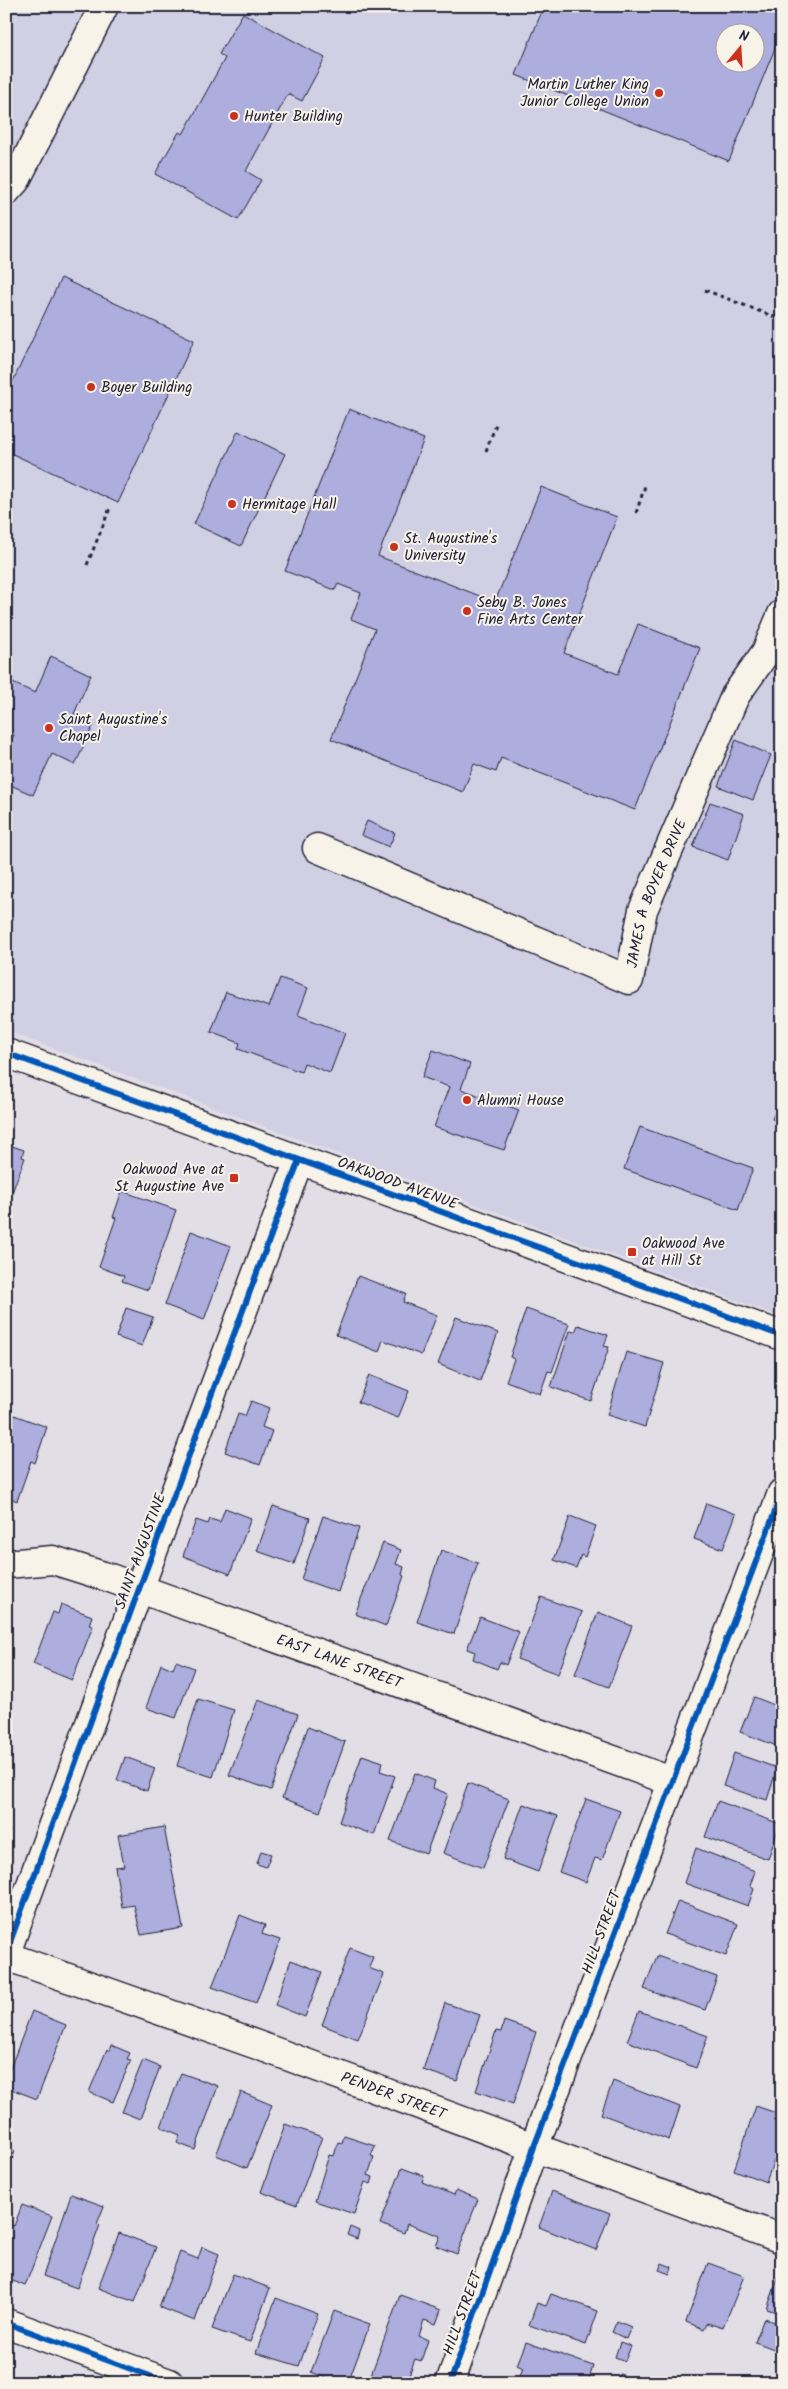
<svg xmlns="http://www.w3.org/2000/svg" width="788" height="2389" viewBox="0 0 788 2389" font-family="Kalam,sans-serif">
<style>
.built{fill:#d1cfe3;fill-rule:evenodd}
.building{fill:#adadde;stroke:#22223b;fill-rule:evenodd}
.lines{fill:none;stroke-linecap:round;stroke-linejoin:round}
.minor-casing{stroke:#22223b;stroke-width:31}
.tertiary-casing{stroke:#22223b;stroke-width:31}
.path{stroke:#22223b;stroke-width:3;stroke-dasharray:4 4;stroke-linecap:butt}
.minor{stroke:#f7f3e8;stroke-width:28}
.tertiary{stroke:#f7f3e8;stroke-width:28}
.cycleway-casing{stroke:#f7f3e8;stroke-width:9}
.cycleway{stroke:#0057b8;stroke-width:6}
.poi-dot{fill:#c8321e;stroke:#f7f3e8;stroke-width:2}
.labels{text-anchor:middle;stroke-width:4;stroke-linejoin:round;paint-order:stroke}
.poi-label{font-size:15px;fill:#22223b;stroke:#f7f3e8;text-anchor:start}
.street-label{font-size:15px;fill:#22223b;stroke:#f7f3e8}
</style>
<rect width="100%" height="100%" fill="#e1dee5"/>
<filter id="ink" filterUnits="userSpaceOnUse"><feTurbulence type="fractalNoise" baseFrequency=".02" numOctaves="2"/><feDisplacementMap in="SourceGraphic" scale="10" xChannelSelector="R" yChannelSelector="G"/><feConvolveMatrix kernelMatrix="1 2 1 2 8 2 1 2 1" color-interpolation-filters="sRGB"/></filter>
<g filter="url(#ink)">
<path class="built" d="M 6,6 L 782,6 L 782,1317 L 6,1031 ZM 726,32 L 756,32 L 756,62 L 726,62 Z"/>
<g class="building">
<path d="M 544,6 L 782,6 L 782,31 L 729,161 L 516,75 ZM 726,32 L 756,32 L 756,62 L 726,62 Z"/>
<polygon points="243,13 325,58 302,101 288,94 246,171 261,180 238,220 155,174 179,132 183,134 225,58 219,54"/>
<polygon points="61,278 194,340 118,503 6,451 6,396"/>
<polygon points="349,409 424,439 378,556 495,602 541,487 617,517 564,653 618,674 638,624 700,648 635,810 501,758 496,772 474,764 463,792 331,739 375,629 351,619 361,593 338,584 335,590 285,571"/>
<polygon points="238,431 285,454 241,546 194,524"/>
<polygon points="51,656 91,675 74,714 94,724 75,765 52,754 33,795 6,783 6,751 14,735 6,732 6,680 35,693"/>
<polygon points="736,740 771,755 753,800 718,786"/>
<polygon points="710,802 744,814 728,860 693,847"/>
<polygon points="367,821 395,833 389,847 361,835"/>
<polygon points="280,978 308,988 298,1015 345,1033 330,1073 304,1063 301,1072 238,1049 240,1043 211,1032 226,992 269,1007"/>
<polygon points="433,1050 470,1064 461,1089 519,1110 504,1150 434,1127 449,1087 422,1077"/>
<polygon points="782,1096 782,1123 772,1119"/>
<polygon points="640,1127 753,1168 738,1210 624,1169"/>
<polygon points="6,1144 24,1150 22,1157 25,1158 8,1203"/>
<polygon points="122,1191 176,1210 148,1290 122,1281 124,1276 99,1267 116,1218 113,1217"/>
<polygon points="191,1231 231,1246 204,1320 165,1305"/>
<polygon points="358,1276 406,1294 403,1302 437,1315 421,1355 383,1340 379,1352 336,1335"/>
<polygon points="126,1308 153,1317 142,1346 116,1337"/>
<polygon points="526,1309 569,1324 552,1372 548,1371 540,1394 506,1381 514,1359 510,1357"/>
<polygon points="456,1317 498,1333 480,1381 438,1364"/>
<polygon points="578,1325 608,1335 604,1346 609,1347 591,1401 551,1387 570,1331 575,1332"/>
<polygon points="626,1352 664,1363 645,1427 607,1415"/>
<polygon points="369,1375 409,1391 398,1418 358,1402"/>
<polygon points="251,1401 269,1408 262,1427 272,1431 260,1465 225,1452 238,1414 245,1416"/>
<polygon points="6,1412 47,1427 35,1463 31,1461 17,1501 6,1496"/>
<polygon points="706,1503 736,1514 723,1549 694,1539"/>
<polygon points="273,1506 310,1518 294,1564 257,1551"/>
<polygon points="225,1508 251,1518 230,1574 183,1556 196,1520 208,1524 210,1519 220,1522"/>
<polygon points="323,1516 359,1528 338,1592 301,1579"/>
<polygon points="570,1516 596,1526 585,1557 581,1555 576,1568 554,1560"/>
<polygon points="383,1543 401,1550 396,1564 404,1567 402,1575 404,1576 386,1626 355,1614"/>
<polygon points="441,1550 478,1563 454,1634 417,1622"/>
<polygon points="541,1597 582,1612 558,1674 517,1659"/>
<polygon points="61,1604 92,1616 89,1625 93,1626 72,1680 33,1664 53,1612 58,1614"/>
<polygon points="598,1612 632,1626 609,1687 575,1674"/>
<polygon points="480,1617 519,1632 506,1665 500,1662 497,1669 473,1659 475,1652 467,1649"/>
<polygon points="176,1661 194,1668 176,1718 146,1708 161,1664 173,1669"/>
<polygon points="754,1697 782,1708 782,1748 740,1732"/>
<polygon points="198,1699 234,1710 213,1777 177,1766"/>
<polygon points="258,1700 298,1714 271,1790 229,1775"/>
<polygon points="308,1727 345,1742 320,1812 282,1798"/>
<polygon points="734,1753 777,1768 767,1800 723,1786"/>
<polygon points="362,1755 383,1762 380,1771 395,1776 374,1835 339,1822"/>
<polygon points="125,1757 155,1768 147,1791 117,1780"/>
<polygon points="415,1773 435,1781 433,1788 448,1794 426,1854 390,1841"/>
<polygon points="468,1783 509,1799 483,1868 443,1853"/>
<polygon points="586,1799 620,1811 602,1860 595,1858 586,1882 559,1872"/>
<polygon points="718,1801 780,1824 768,1859 705,1837"/>
<polygon points="523,1804 558,1816 538,1872 503,1859"/>
<polygon points="164,1827 183,1928 141,1935 134,1905 122,1907 115,1867 124,1866 118,1835"/>
<polygon points="6,1829 10,1830 6,1842"/>
<polygon points="696,1848 755,1871 750,1886 754,1889 748,1906 684,1883"/>
<polygon points="261,1851 271,1854 266,1867 257,1864"/>
<polygon points="678,1901 738,1924 726,1956 665,1934"/>
<polygon points="240,1915 265,1925 262,1934 280,1940 256,2003 212,1987"/>
<polygon points="350,1948 373,1957 369,1968 384,1974 358,2039 322,2025"/>
<polygon points="657,1956 717,1977 705,2010 644,1989"/>
<polygon points="291,1960 322,1972 305,2017 275,2005"/>
<polygon points="445,2003 480,2015 457,2081 423,2070"/>
<polygon points="32,2011 66,2025 37,2099 6,2087 6,2079"/>
<polygon points="639,2011 708,2036 696,2068 627,2041"/>
<polygon points="504,2021 536,2032 513,2104 476,2091 496,2031 501,2032"/>
<polygon points="111,2045 130,2053 127,2059 131,2060 113,2102 89,2092 107,2049 109,2051"/>
<polygon points="143,2060 160,2067 140,2119 122,2112"/>
<polygon points="181,2073 218,2086 195,2150 177,2143 180,2135 161,2127"/>
<polygon points="613,2081 680,2107 669,2140 601,2114"/>
<polygon points="241,2092 272,2105 247,2168 216,2155"/>
<polygon points="756,2106 782,2115 782,2139 766,2182 734,2170"/>
<polygon points="285,2124 322,2137 297,2205 261,2192"/>
<polygon points="344,2136 375,2146 371,2156 374,2157 368,2175 373,2177 371,2184 365,2182 354,2214 315,2201 329,2155 334,2156 338,2142 342,2143"/>
<polygon points="6,2147 15,2151 9,2166 6,2165"/>
<polygon points="402,2168 424,2176 422,2182 454,2195 456,2190 478,2199 457,2254 436,2246 440,2236 407,2224 404,2233 380,2224"/>
<polygon points="552,2191 610,2213 596,2250 539,2227"/>
<polygon points="71,2194 104,2206 97,2224 100,2225 77,2288 43,2276"/>
<polygon points="22,2205 52,2216 25,2286 6,2278 6,2223 14,2226"/>
<polygon points="350,2227 359,2231 357,2239 347,2235"/>
<polygon points="119,2233 156,2247 135,2302 98,2288"/>
<polygon points="202,2247 219,2254 195,2321 159,2307 180,2252 198,2259"/>
<polygon points="662,2263 672,2267 670,2274 659,2270"/>
<polygon points="708,2263 744,2276 723,2328 707,2323 704,2329 686,2322"/>
<polygon points="233,2274 270,2288 250,2342 212,2329"/>
<polygon points="778,2278 782,2280 782,2314 767,2309"/>
<polygon points="551,2294 598,2311 586,2345 529,2325 537,2303 546,2306"/>
<polygon points="400,2295 441,2310 436,2324 424,2320 419,2336 428,2340 421,2361 415,2359 406,2383 368,2383"/>
<polygon points="276,2298 318,2314 299,2366 256,2353"/>
<polygon points="334,2311 370,2324 348,2383 339,2383 311,2372"/>
<polygon points="764,2318 782,2325 782,2352 755,2342"/>
<polygon points="617,2321 631,2327 626,2339 612,2332"/>
<polygon points="526,2342 593,2366 588,2383 523,2383 518,2381 523,2368 517,2365"/>
<polygon points="620,2342 631,2346 625,2361 615,2357"/>
<polygon points="620,2374 630,2378 628,2383 616,2381"/>
<polygon points="26,2376 43,2383 23,2383"/>
</g>
<g class="lines">
<defs>
<g id="minor">
<polyline points="6,191 16,180 104,6"/>
<path id="s1" d="M 317,848 L 629,980 L 643,910 L 735,696 L 766,652 L 782,614"/>
<path id="s2" d="M 6,1564 L 53,1560 L 110,1578 L 671,1781"/>
<polyline points="6,1953 139,1589 299,1160"/>
<path id="s3" d="M 6,1956 L 260,2046 L 782,2239"/>
</g>
<g id="tertiary">
<polyline points="6,1053 782,1336"/>
<polyline points="6,2323 169,2383"/>
<polyline points="450,2383 534,2147 782,1493"/>
</g>
</defs>
<use href="#minor" class="minor-casing"/>
<use href="#tertiary" class="tertiary-casing"/>
<g class="path">
<polyline points="705,290 782,320"/>
<polyline points="486,451 496,424"/>
<polyline points="636,513 646,483"/>
<polyline points="87,565 110,508"/>
</g>
<use href="#minor" class="minor"/>
<use href="#tertiary" class="tertiary"/>
<defs>
<g id="cycleway">
<polyline points="6,1053 782,1336"/>
<polyline points="6,1953 139,1589 299,1160"/>
<polyline points="6,2323 169,2383"/>
<polyline points="450,2383 534,2147 782,1493"/>
</g>
</defs>
<use href="#cycleway" class="cycleway-casing"/>
<use href="#cycleway" class="cycleway"/>
</g>
</g>
<g class="poi-dot">
<circle cx="659" cy="93" r="5"/>
<circle cx="234" cy="116" r="5"/>
<circle cx="91" cy="387" r="5"/>
<circle cx="232" cy="504" r="5"/>
<circle cx="394" cy="547" r="5"/>
<circle cx="467" cy="611" r="5"/>
<circle cx="49" cy="728" r="5"/>
<circle cx="467" cy="1100" r="5"/>
<rect x="229" y="1173" width="10" height="10" rx="2.5"/>
<rect x="627" y="1247" width="10" height="10" rx="2.5"/>
</g>
<g class="labels">
<g class="poi-label">
<text x="649" y="89" text-anchor="end">Martin Luther King<tspan x="649" dy="17">Junior College Union</tspan></text>
<text x="244" y="121">Hunter Building</text>
<text x="101" y="392">Boyer Building</text>
<text x="242" y="509">Hermitage Hall</text>
<text x="404" y="543">St. Augustine's<tspan x="404" dy="17">University</tspan></text>
<text x="477" y="607">Seby B. Jones<tspan x="477" dy="17">Fine Arts Center</tspan></text>
<text x="59" y="724">Saint Augustine's<tspan x="59" dy="17">Chapel</tspan></text>
<text x="477" y="1105">Alumni House</text>
<text x="224" y="1174" text-anchor="end">Oakwood Ave at<tspan x="224" dy="17">St Augustine Ave</tspan></text>
<text x="642" y="1248">Oakwood Ave<tspan x="642" dy="17">at Hill St</tspan></text>
</g>
<g class="street-label">
<text dy="5" stroke="none"><textPath href="#s1" startOffset="430">JAMES A BOYER DRIVE</textPath></text>
<text transform="translate(398 1183) rotate(20)" y="5">OAKWOOD AVENUE</text>
<text transform="translate(140 1551) rotate(-70)" y="5">SAINT AUGUSTINE</text>
<text dy="5" stroke="none"><textPath href="#s2" startOffset="351">EAST LANE STREET</textPath></text>
<text transform="translate(601 1932) rotate(-70)" y="5">HILL STREET</text>
<text dy="5" stroke="none"><textPath href="#s3" startOffset="412">PENDER STREET</textPath></text>
<text transform="translate(462 2313) rotate(-70)" y="5">HILL STREET</text>
</g>
</g>
<rect width="788" height="2389" fill="none" stroke="#f7f3e8" stroke-width="25"/>
<rect x="12" y="12" width="763" height="2364" fill="none" stroke="#22223b" stroke-width="2" filter="url(#ink)"/>
<g transform="translate(740 48) rotate(18)"><circle r="24" fill="#f7f3e8" stroke="#a29fa3"/>
<path d="M0-4L9 19L0 12L-9 19Z" fill="#c8321e"/>
<text y="-8" font-size="14" font-weight="bold" text-anchor="middle" fill="#22223b">N</text>
</g>
</svg>
